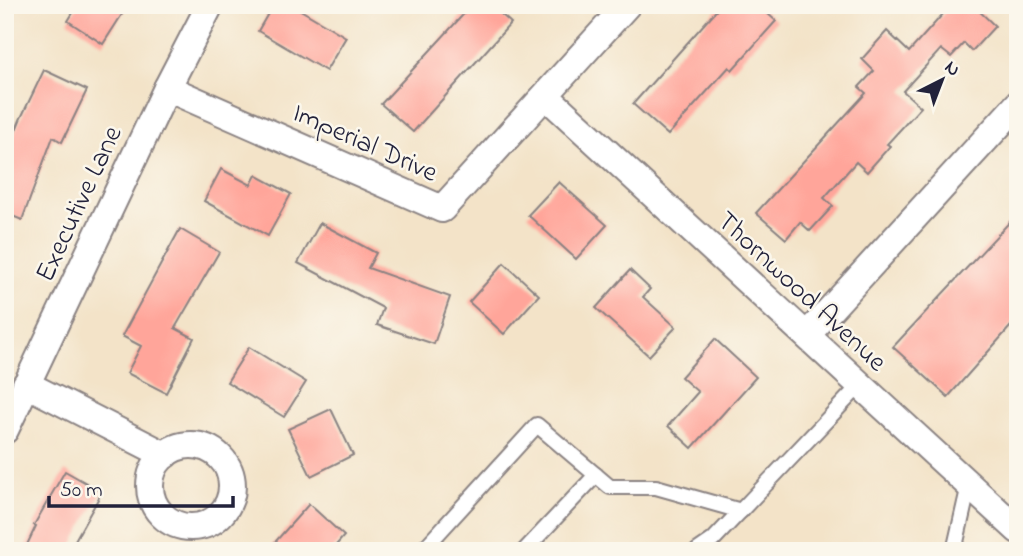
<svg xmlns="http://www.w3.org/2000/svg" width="1023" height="556" viewBox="0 0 1023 556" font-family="'Indie Flower',sans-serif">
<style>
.building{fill:#ffa59a}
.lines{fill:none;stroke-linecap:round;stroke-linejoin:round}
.lane-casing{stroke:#8a8282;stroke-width:18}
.street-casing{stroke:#8a8282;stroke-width:30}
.lane{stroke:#fff;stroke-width:14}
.street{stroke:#fff;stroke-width:26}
.labels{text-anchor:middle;stroke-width:5;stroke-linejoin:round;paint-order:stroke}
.street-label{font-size:28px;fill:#22223b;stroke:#fbf7ec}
</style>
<rect width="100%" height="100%" fill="#fbf7ec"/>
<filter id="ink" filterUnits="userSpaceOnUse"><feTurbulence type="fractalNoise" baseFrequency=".0143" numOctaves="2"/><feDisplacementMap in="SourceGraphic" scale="14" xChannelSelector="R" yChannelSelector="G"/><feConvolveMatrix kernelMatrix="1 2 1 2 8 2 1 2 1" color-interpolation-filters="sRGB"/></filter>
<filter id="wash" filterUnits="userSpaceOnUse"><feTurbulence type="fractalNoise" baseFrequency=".00686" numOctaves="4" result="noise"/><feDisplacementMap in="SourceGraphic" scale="28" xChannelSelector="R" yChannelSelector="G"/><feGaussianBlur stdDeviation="1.57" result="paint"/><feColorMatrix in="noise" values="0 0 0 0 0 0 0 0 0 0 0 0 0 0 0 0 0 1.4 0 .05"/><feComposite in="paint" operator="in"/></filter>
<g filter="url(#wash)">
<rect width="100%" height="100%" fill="#f3e3c8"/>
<g id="blocks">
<g class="building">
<polygon points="78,5 128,5 103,44 68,21"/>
<polygon points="273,5 292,5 346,37 326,71 258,31"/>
<polygon points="472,5 491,5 511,23 413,132 381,104"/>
<polygon points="721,5 758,5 776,21 732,70 729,67 668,135 633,104"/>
<polygon points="951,5 973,5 995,26 972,51 964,43 951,57 941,49 903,91 921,107 887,144 890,146 867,172 856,162 824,198 833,206 810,231 800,222 786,239 756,213 866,93 859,87 874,71 862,59 887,31 909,52"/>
<polygon points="44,70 87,90 62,142 53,137 22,220 5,213 5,157 20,120"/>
<polygon points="221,169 251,185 256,175 291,194 268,236 204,201"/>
<polygon points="559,182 607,225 576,259 528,215"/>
<polygon points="1018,213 1018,318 948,397 893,347"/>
<polygon points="320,223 376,253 368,268 450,297 434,344 377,325 383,308 298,263"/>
<polygon points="180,229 219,252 175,328 194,338 166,393 127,373 141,346 122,336"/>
<polygon points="504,263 539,295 504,334 469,302"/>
<polygon points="630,270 650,289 643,297 676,327 649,356 596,308"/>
<polygon points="715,339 756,377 692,448 668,426 698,392 681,377"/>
<polygon points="249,347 306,382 284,417 227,382"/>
<polygon points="331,409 353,455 311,476 288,429"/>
<polygon points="65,471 102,492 69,551 24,551 36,526 34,525"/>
<polygon points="309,504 344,536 331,551 267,551"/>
</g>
</g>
</g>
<g filter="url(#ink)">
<use href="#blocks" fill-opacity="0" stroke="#8a8282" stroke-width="2"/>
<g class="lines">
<defs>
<g id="lane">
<polyline points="422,551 537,425 610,487 656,487 741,511"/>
<polyline points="524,551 596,475"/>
<polyline points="697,551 713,540 860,385"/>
<polyline points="954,551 969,485"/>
</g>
<g id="street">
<polyline points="167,88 442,209 627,5"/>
<polyline points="546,96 1018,530"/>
<polyline points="807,335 1018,104"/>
<polyline points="26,384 165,455"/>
<polyline points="5,430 167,88 210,5"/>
<circle cx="191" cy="486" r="41"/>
</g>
</defs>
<use href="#lane" class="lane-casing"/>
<use href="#street" class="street-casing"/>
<use href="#lane" class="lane"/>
<use href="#street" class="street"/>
</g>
</g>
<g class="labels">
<g class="street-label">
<text transform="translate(366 141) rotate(24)" y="10">Imperial Drive</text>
<text transform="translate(77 203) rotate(-65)" y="10">Executive Lane</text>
<text transform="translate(803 290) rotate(43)" y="10">Thornwood Avenue</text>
</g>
</g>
<rect width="1023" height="556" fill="none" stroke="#fbf7ec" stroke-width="28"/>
<g transform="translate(942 80) rotate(42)" stroke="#fbf7ec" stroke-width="5" paint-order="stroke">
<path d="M0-5L12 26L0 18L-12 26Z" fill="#22223b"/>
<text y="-10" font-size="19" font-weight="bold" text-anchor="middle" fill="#22223b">N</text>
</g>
<path d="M49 496v10h184v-10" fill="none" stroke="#22223b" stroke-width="3.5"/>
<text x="60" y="496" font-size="21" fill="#22223b" stroke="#fbf7ec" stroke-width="5" paint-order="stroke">50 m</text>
</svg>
